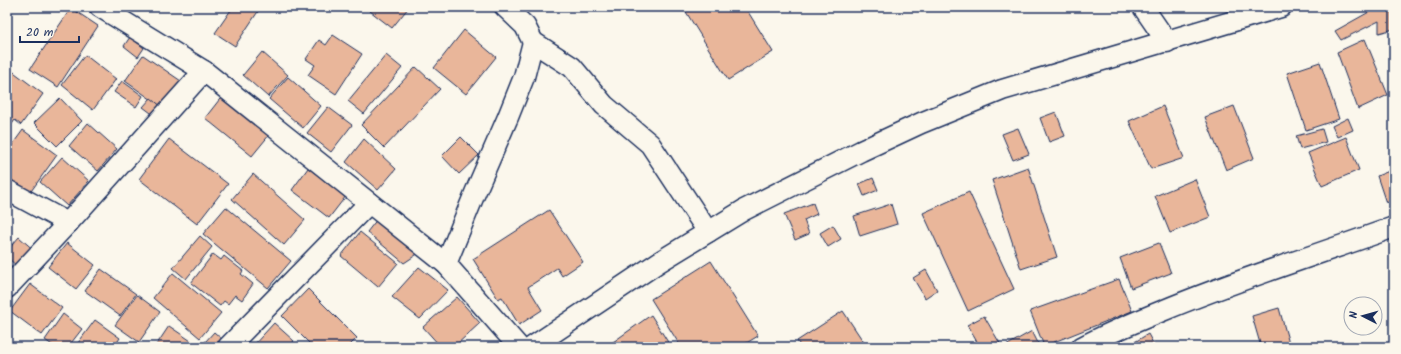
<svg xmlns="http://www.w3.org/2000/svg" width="1401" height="354" viewBox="0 0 1401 354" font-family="Kalam,sans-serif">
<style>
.building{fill:#e9b69a;stroke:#1b2f5e}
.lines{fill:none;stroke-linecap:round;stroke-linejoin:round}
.minor-casing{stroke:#1b2f5e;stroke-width:23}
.minor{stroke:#fbf7ec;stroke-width:20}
</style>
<rect width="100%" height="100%" fill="#fbf7ec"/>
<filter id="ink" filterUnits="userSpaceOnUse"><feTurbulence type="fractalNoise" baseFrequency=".025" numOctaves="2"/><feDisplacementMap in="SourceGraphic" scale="8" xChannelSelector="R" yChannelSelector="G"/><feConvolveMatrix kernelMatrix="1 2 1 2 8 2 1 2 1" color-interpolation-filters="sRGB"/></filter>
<g filter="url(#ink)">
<g class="building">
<polygon points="233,7 261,7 235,46 215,33"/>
<polygon points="374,7 409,7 392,28 370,11"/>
<polygon points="683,7 745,7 773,52 728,80"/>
<polygon points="1378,7 1394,7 1394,29 1379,33 1379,21 1341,40 1335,31"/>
<polygon points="71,8 98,26 58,87 30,69"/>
<polygon points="464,30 496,57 466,94 434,68"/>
<polygon points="333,35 362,54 336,94 308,75 315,65 306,59 319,40 326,45"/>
<polygon points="130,37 144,48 138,57 124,46"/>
<polygon points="1365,39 1388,95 1358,109 1337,52"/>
<polygon points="262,52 288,75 268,97 243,75"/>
<polygon points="85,55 116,79 93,110 62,85"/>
<polygon points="143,55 181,81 162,107 125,81"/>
<polygon points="386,55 402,68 364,114 348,101"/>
<polygon points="1320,62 1339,119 1306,130 1287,73"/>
<polygon points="416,67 440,89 384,148 361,125"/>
<polygon points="11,70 43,94 21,125 15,120 12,124 7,120 7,75"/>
<polygon points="288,77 321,106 303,128 269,99"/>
<polygon points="122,81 143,96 136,107 114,92"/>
<polygon points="223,95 270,134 252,156 205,118"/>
<polygon points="60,98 82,121 57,146 34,123"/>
<polygon points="151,98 162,107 155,116 143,107"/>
<polygon points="1163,106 1184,158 1151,169 1129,121"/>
<polygon points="1234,106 1254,158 1226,170 1205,117"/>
<polygon points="328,107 352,125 331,152 307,133"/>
<polygon points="1056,112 1065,136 1049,142 1040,118"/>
<polygon points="1348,118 1353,130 1337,137 1332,126"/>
<polygon points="88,123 117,149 98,171 69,146"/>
<polygon points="1018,128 1029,154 1013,160 1002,134"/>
<polygon points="1322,129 1326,142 1300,149 1296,136"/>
<polygon points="23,130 57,155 29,194 7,178 7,152"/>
<polygon points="461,137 479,155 459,174 442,156"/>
<polygon points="1346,137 1359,170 1322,186 1308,153"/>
<polygon points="169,139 228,184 197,224 139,179"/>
<polygon points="364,139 396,169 378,190 346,162"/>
<polygon points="62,157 89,181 67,206 40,182"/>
<polygon points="1028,167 1057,257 1021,269 992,180"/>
<polygon points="308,168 346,196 329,218 292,190"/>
<polygon points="1394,169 1394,200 1386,203 1377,176"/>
<polygon points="253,174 305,220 284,245 232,199"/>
<polygon points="873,178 878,190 864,196 859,184"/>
<polygon points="1195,179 1210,217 1170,233 1155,196"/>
<polygon points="969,192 1014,289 968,311 923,213"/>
<polygon points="813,203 817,214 804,220 809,234 795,240 784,214"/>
<polygon points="891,204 897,224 860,236 854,216"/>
<polygon points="226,207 291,261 268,288 203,234"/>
<polygon points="549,210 583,262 562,276 557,268 528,287 542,310 519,325 502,297 498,299 473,259"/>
<polygon points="378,218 419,253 404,263 367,232"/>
<polygon points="833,225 841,239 828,247 820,233"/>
<polygon points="360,232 398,263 378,287 341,256"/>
<polygon points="200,236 212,247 186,279 173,268"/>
<polygon points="19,237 36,252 20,269 7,257 7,251"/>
<polygon points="67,243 95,265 76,289 48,267"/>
<polygon points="1159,243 1171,273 1131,288 1120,258"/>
<polygon points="213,254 221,260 224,256 243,271 241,274 253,284 242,300 235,295 228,304 224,301 220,306 191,283"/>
<polygon points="711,261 758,336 740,347 681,347 651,299"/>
<polygon points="419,267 448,290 420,319 392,297"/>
<polygon points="101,269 136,294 120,316 85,291"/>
<polygon points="926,270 937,290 925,298 913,278"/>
<polygon points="173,273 221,313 200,338 153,298"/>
<polygon points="1119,279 1132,311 1044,346 1030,311"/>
<polygon points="30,284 62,308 42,335 10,311"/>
<polygon points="308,289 357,338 348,347 313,347 282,316"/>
<polygon points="137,295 160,312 139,342 115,325"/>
<polygon points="457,297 480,323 454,347 441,347 423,327"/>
<polygon points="1279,308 1290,347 1261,347 1252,316"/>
<polygon points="843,311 865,344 861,347 801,347 797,341"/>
<polygon points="63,314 82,329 68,347 55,347 45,340"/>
<polygon points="651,315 671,347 606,347"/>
<polygon points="984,316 1002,347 980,347 967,325"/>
<polygon points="95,320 120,338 114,347 75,347"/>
<polygon points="274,323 294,341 289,347 252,347"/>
<polygon points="169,326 200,347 155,347"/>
<polygon points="1032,331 1040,347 1004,347"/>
<polygon points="214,332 224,341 219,347 211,347 205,342"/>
<polygon points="1148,334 1155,347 1129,347 1128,346"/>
</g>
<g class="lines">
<defs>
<g id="minor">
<polyline points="100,7 204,71 446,264 519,347"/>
<polyline points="1143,7 1167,42"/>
<polyline points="533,42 572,67 604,105 650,144 708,232"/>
<polyline points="7,190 68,223"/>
<polyline points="446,264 475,193 508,117 524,77 533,42 525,26 505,7"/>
<polyline points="7,288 68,223 204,71"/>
<polyline points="228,347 369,203"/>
<polyline points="532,347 659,262 744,210 861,151 921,123 1002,90 1281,7"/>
<path d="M 1082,347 C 1108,333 1135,322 1162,311 C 1238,279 1317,255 1394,227"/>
</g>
</defs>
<use href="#minor" class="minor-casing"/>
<use href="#minor" class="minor"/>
</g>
</g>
<rect width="1401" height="354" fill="none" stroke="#fbf7ec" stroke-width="24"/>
<rect x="12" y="12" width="1377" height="330" fill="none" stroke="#1b2f5e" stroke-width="1.5" filter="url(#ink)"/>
<g transform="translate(1363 316) rotate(276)"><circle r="19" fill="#fbf7ec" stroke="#a1a7b3"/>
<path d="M0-3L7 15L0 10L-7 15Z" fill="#1b2f5e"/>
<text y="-6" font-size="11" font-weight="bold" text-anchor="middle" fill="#1b2f5e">N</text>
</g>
<path d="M20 36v6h59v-6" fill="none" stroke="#1b2f5e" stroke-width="2"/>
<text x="26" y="36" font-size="12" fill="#1b2f5e" stroke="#fbf7ec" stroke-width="3" paint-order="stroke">20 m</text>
</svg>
